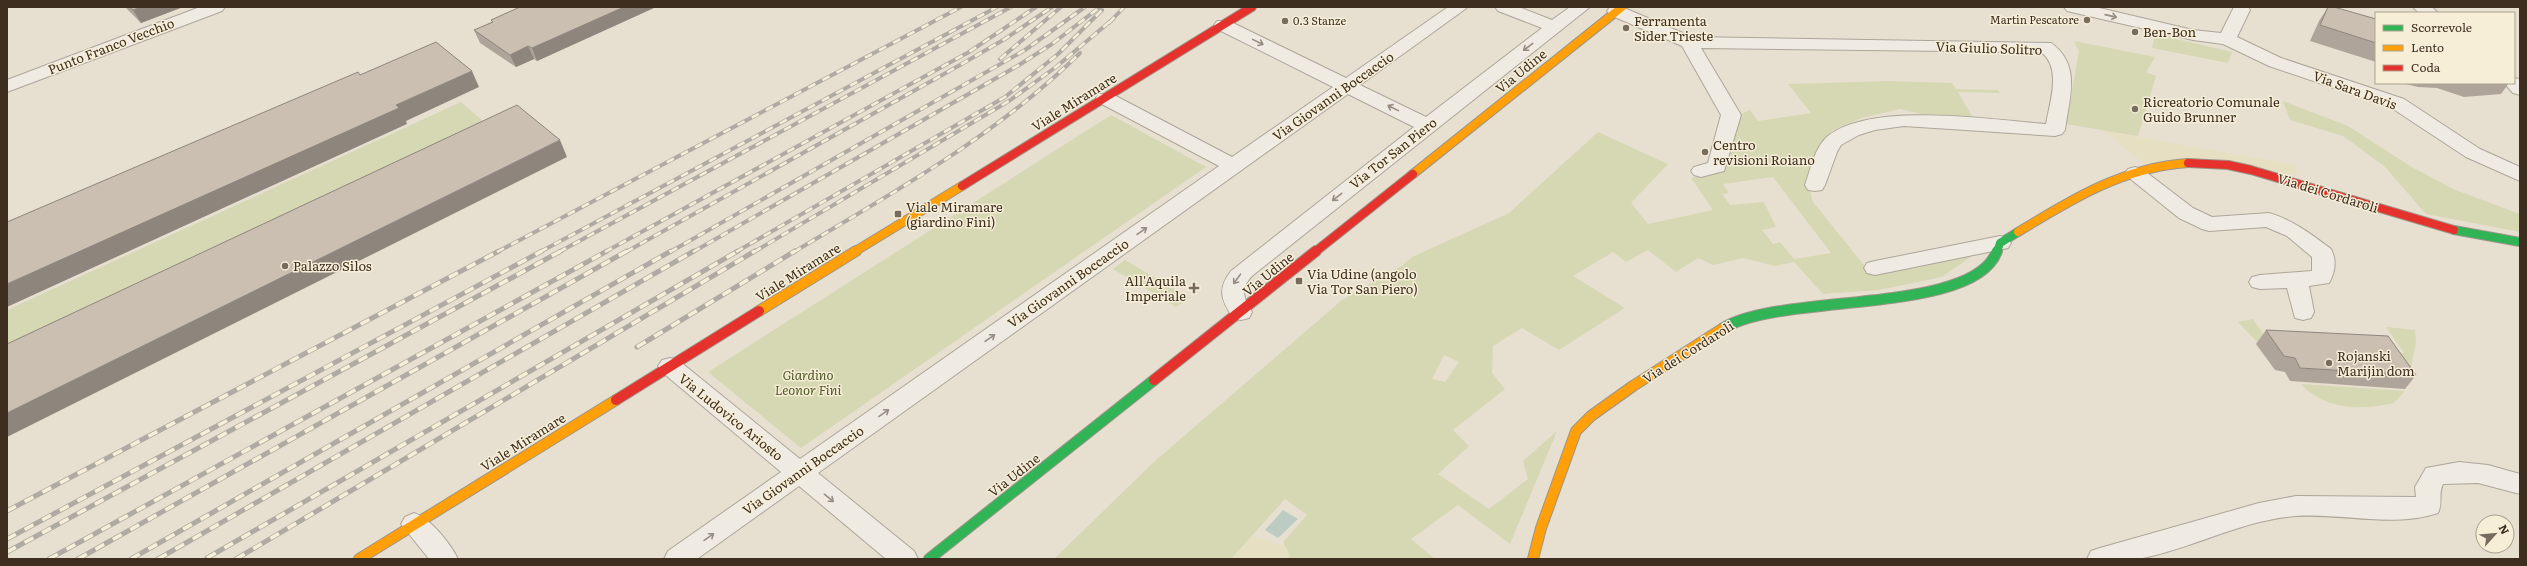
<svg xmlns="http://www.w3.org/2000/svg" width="2527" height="566" viewBox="0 0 2527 566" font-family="Literata,serif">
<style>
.farmland{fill:#e6dfc2}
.green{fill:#d6d7b3;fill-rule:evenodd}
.water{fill:#bcccc2}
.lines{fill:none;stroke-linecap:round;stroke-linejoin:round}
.street-casing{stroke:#ada599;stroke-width:2}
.fast-far1-casing{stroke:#9c958a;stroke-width:10}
.fast-casing{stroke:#9c958a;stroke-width:12}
.slow-far1-casing{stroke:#9c958a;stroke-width:10}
.slow-casing{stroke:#9c958a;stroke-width:12}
.jam-far1-casing{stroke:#9c958a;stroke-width:10}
.jam-casing{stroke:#9c958a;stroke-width:12}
.street{fill:#efebe3;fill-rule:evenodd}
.fast-far1{stroke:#30b455;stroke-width:8}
.fast{stroke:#30b455;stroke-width:10}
.slow-far1{stroke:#ff9f0a;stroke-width:8}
.slow{stroke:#ff9f0a;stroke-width:10}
.jam-far1{stroke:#e5322d;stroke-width:8}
.jam{stroke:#e5322d;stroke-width:10}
.rail-far1-casing{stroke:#afaaa2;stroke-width:4}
.rail-casing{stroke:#afaaa2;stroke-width:5}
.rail-far1{stroke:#f7eed8;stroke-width:2.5;stroke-dasharray:8;stroke-linecap:butt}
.rail{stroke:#f7eed8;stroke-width:3.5;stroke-dasharray:10;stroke-linecap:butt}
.wall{fill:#afa499}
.shaded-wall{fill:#8e867d}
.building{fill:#cbbfb2;stroke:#8e867d}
.oneway{stroke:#968c82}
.poi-dot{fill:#786c5e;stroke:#f7eed8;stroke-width:1.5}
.labels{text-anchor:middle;stroke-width:3;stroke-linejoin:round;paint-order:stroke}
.far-poi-label{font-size:11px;fill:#3d2e20;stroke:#f7eed8;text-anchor:end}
.poi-label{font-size:13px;fill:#3d2e20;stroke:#f7eed8;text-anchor:start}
.street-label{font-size:13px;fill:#3d2e20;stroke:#f7eed8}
.park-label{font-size:13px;font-style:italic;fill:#4d5a26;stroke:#f7eed8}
</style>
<rect width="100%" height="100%" fill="#e7e0d1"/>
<g class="farmland">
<polygon points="2102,130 2295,165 2296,175 2233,164 2145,164"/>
<polygon points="1252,536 1285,546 1290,556 1288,559 1231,559"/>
</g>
<g class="green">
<polygon points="2155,34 2232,52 2228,63 2152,48"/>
<polygon points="2074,41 2155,57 2146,72 2156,76 2138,136 2066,124 2079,51"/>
<path d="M 1889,81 L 1952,83 L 1956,89 L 1998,90 L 2000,93 L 1958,92 L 1972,116 L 1926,115 L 1900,109 L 1862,118 L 1833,130 L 1819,145 L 1808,183 L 1813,202 L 1871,274 L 1976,253 L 1942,277 L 1879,290 L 1823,294 L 1794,262 L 1775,266 L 1743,258 L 1713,265 L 1698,258 L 1676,272 L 1648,250 L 1626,262 L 1613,252 L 1573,276 L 1625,308 L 1559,350 L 1522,328 L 1493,346 L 1492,373 L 1505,389 L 1453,430 L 1469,446 L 1438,474 L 1489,509 L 1528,479 L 1523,461 L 1557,431 L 1510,544 L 1458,505 L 1411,539 L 1435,559 L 1288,559 L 1290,556 L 1283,542 L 1307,515 L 1285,499 L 1231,559 L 1054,559 L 1156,460 L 1342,300 L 1403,265 L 1412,257 L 1509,213 L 1598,132 L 1668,164 L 1631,203 L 1648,224 L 1713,210 L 1691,178 L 1722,170 L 1737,116 L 1750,110 L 1758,121 L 1811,113 L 1788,84 ZM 1773,177 L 1831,253 L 1794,259 L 1780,242 L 1773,244 L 1762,230 L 1776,227 L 1764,202 L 1730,205 L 1722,194 L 1729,193 L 1723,184 ZM 1444,355 L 1459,362 L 1445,382 L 1432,379 Z"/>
<polygon points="2283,101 2348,126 2410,166 2453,189 2520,214 2520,232 2426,214 2384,166 2343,136 2290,120"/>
<polygon points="461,102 493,130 7,362 7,310"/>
<polygon points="1111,115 1206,167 801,448 708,372"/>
<polygon points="1125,260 1189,298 1176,307 1113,269"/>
<polygon points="2253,319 2267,340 2257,342 2238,322"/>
<polygon points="2386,327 2415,330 2416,342 2407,387 2388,359 2404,353"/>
<path d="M 2301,384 L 2405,391 L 2394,403 C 2362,410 2326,411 2301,384 Z"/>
</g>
<polygon class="water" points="1283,510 1298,519 1278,538 1265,530"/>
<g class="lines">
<defs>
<g id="street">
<polygon points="200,7 225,7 222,11 7,92 7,80"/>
<path d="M 1448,7 L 1468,7 L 1360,85 L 1426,117 L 1542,28 L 1498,11 L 1495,7 L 1519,7 L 1552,20 L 1570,7 L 1590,7 L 1252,276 C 1239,290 1244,298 1252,312 L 1249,318 L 1241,320 L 1233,318 C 1221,300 1217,289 1231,271 L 1414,127 L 1348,94 L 818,473 L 914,551 L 918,559 L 886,559 L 799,486 L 697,559 L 664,559 L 668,551 L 781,472 L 662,372 L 658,366 L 662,360 L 670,358 L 678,360 L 800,459 L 1219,166 L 1098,102 L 1096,98 L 1098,94 L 1112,94 L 1232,157 L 1333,87 L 1217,29 L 1214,25 L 1217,21 L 1229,21 L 1346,78 Z"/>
<path d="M 1610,7 L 1622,7 L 1692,37 L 2051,43 C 2082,65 2069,98 2065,130 L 2062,134 L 2055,136 L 1904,126 L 1875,130 L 1859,135 L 1841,145 L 1837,152 L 1825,185 L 1822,190 L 1815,191 L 1808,190 L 1805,185 C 1811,169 1814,148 1828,136 C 1872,101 1992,120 2046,124 C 2050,101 2062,68 2041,52 L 1701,48 L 1741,115 L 1724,171 L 1701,177 L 1694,175 L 1691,171 L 1694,167 L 1708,163 L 1721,115 L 1682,46 L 1610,15 L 1607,11 Z"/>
<polygon points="2064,7 2095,7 2193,30 2221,33 2234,7 2248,7 2250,10 2237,37 2281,58 2404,99 2480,149 2520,167 2520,181 2466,157 2390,107 2269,66 2223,44 2193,40 2067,11"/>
<polygon points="2413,7 2432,7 2438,13 2419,13"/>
<polygon points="2514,78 2520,79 2520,95 2513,93 2504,83 2514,83"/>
<path d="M 2135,167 L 2142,169 L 2193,208 L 2212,217 L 2269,213 C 2293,220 2311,234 2331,249 C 2337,260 2335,273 2329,283 L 2309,286 L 2314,312 L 2311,318 L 2303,320 L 2295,318 L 2287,288 L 2260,289 L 2252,287 L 2249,282 L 2252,277 L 2260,275 L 2312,271 L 2312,257 L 2287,236 L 2266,227 L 2209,231 L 2202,229 L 2179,218 L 2128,177 L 2125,173 L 2128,169 Z"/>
<polygon points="2000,236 2008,238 2011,243 2008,248 1875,275 1867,273 1864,268 1867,263 1875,261"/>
<path d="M 2459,462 L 2488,465 L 2520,474 L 2520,494 L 2478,483 L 2443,484 C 2438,493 2443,503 2438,513 C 2393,528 2343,513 2296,516 C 2242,520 2192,549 2138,559 C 2122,562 2103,559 2087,559 L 2091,551 L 2100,548 L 2259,503 L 2296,496 L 2416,497 L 2415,487 L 2426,468 Z"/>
<path d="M 414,513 C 431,519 450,543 458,559 L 429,559 L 401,524 L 405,517 Z"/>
</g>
<g id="fast-far1">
<polyline points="2454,230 2520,242"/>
<polyline points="1997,252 2000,243 2018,232"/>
</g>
<g id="fast">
<path d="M 1722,329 C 1777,292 1974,316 1997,251"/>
<polyline points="929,559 1154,380"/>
</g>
<g id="slow-far1">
<polyline points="1413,174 1622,7"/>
<path d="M 2018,232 C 2072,199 2124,167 2188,163"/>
<polyline points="854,252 962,186"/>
</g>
<g id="slow">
<polyline points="759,311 856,251"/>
<polyline points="359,559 616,400"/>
<polyline points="1533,559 1541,528 1576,431 1591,416 1633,386 1722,329"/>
</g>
<g id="jam-far1">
<polyline points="2188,163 2228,165 2251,170 2454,230"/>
<polyline points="962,186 1252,7"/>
<polyline points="1315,252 1413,174"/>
</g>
<g id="jam">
<polyline points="1154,380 1316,251"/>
<polyline points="616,400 759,311"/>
</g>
</defs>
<use href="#street" class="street-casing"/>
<use href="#fast-far1" class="fast-far1-casing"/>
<use href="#fast" class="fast-casing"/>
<use href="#slow-far1" class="slow-far1-casing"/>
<use href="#slow" class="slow-casing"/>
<use href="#jam-far1" class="jam-far1-casing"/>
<use href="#jam" class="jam-casing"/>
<use href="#street" class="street"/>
<use href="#fast-far1" class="fast-far1"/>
<use href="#fast" class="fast"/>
<use href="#slow-far1" class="slow-far1"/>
<use href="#slow" class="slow"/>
<use href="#jam-far1" class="jam-far1"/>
<use href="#jam" class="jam"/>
<defs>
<g id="rail-far1">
<polyline points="1109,23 1124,7"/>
<polyline points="1000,59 1061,7"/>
<polyline points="497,252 961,7"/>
<polyline points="540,252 997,7"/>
<polyline points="559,252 1011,7"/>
<polyline points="605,252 969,52 1036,7"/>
<polyline points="626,252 960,65 1005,39 1052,7"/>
<polyline points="670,252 1025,50 1085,7"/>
<polyline points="693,252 1019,65 1052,44 1100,7"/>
<polyline points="736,252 1005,97 1058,54 1102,10"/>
<polyline points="754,252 1009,101 1056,67 1113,19"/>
<path d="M 794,252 C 894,192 996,136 1080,53"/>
</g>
<g id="rail">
<polyline points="637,347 795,251"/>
<polyline points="7,511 499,251"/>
<polyline points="7,539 542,251"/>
<polyline points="7,552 561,251"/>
<polyline points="207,558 738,251"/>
<polyline points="49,559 607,251"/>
<polyline points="78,559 627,251"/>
<polyline points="131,559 671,251"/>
<polyline points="158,559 694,251"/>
<polyline points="236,559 755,251"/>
</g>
</defs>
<use href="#rail-far1" class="rail-far1-casing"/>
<use href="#rail" class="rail-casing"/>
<use href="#rail-far1" class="rail-far1"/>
<use href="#rail" class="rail"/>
</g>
<g class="wall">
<polygon points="125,7 183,7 141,23"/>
<polygon points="520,7 656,7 537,61 534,59 516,67 480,43 474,30 492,22 491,20"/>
<polygon points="2328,7 2376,19 2376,62 2310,41 2319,21"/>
<polygon points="2402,83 2509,83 2501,94 2464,97 2437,88 2418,87"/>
<polygon points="2266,330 2416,375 2405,389 2290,381 2285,372 2275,370 2256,344"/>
</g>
<g class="shaded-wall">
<polygon points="141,7 183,7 141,23 133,10"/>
<polygon points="624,7 656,7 537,61 532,48"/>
<polygon points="528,46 534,59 516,67 510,55"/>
<polygon points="472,71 479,87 406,121 407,124 7,307 7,284 396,105"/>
<polygon points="560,140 567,157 7,437 7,413"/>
</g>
<g class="building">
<polygon points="130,7 141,7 133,10"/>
<polygon points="520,7 624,7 532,48 528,46 510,55 474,30 493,22 491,20"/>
<polygon points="2328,7 2334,7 2376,19 2376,43 2320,25"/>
<polygon points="436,42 472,71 396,105 399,108 7,284 7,222 358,72 360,75"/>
<polygon points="517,105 560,140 7,413 7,344"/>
<polygon points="2266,330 2388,336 2416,375 2300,368 2295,358 2284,356"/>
</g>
<defs><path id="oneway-shaft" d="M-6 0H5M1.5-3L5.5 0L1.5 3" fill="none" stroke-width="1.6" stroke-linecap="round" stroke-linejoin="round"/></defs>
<g class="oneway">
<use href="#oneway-shaft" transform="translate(2111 16) rotate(13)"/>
<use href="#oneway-shaft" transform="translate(1258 42) rotate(26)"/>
<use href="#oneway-shaft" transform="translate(1528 47) rotate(143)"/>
<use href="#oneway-shaft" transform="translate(1393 108) rotate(-154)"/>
<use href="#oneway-shaft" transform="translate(1337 197) rotate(142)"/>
<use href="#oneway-shaft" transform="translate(1142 231) rotate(-35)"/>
<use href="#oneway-shaft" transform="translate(1237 279) rotate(126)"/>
<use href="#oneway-shaft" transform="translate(990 338) rotate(-35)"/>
<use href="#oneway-shaft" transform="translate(884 413) rotate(-35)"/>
<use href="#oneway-shaft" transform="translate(829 498) rotate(39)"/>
<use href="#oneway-shaft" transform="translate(709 537) rotate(-35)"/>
</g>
<g class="poi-dot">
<circle cx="2087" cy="20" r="4"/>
<circle cx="1285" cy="21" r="4"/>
<circle cx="1626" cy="28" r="4"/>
<circle cx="2135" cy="32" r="4"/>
<circle cx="2135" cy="109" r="4"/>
<circle cx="1705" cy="152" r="4"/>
<rect x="894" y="210" width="8" height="8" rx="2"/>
<circle cx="285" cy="266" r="4"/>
<rect x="1295" y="277" width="8" height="8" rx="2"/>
<path d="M1192 282h4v4h4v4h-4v4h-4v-4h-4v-4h4z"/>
<circle cx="2329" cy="363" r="4"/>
</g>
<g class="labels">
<g class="far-poi-label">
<text x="2079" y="24">Martin Pescatore</text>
<text x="1293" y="25" text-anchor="start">0.3 Stanze</text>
</g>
<g class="poi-label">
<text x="1634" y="26">Ferramenta<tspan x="1634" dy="15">Sider Trieste</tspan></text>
<text x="2143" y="37">Ben-Bon</text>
<text x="2143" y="107">Ricreatorio Comunale<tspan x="2143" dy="15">Guido Brunner</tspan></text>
<text x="1713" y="150">Centro<tspan x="1713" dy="15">revisioni Roiano</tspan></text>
<text x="906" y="212">Viale Miramare<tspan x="906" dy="15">(giardino Fini)</tspan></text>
<text x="293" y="271">Palazzo Silos</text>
<text x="1307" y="279">Via Udine (angolo<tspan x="1307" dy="15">Via Tor San Piero)</tspan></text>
<text x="1186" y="286" text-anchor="end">All'Aquila<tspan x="1186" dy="15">Imperiale</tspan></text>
<text x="2337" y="361">Rojanski<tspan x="2337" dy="15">Marijin dom</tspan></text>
</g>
<g class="street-label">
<text transform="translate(111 46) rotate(-21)" y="5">Punto Franco Vecchio</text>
<text transform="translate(1989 48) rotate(2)" y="5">Via Giulio Solitro</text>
<text transform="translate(1521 71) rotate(-39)" y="5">Via Udine</text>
<text transform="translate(2355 90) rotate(20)" y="5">Via Sara Davis</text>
<text transform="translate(1333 96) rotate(-35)" y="5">Via Giovanni Boccaccio</text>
<text transform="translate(1074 102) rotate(-32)" y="5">Viale Miramare</text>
<text transform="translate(1393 153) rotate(-38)" y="5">Via Tor San Piero</text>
<text transform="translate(2328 193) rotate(17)" y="5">Via dei Cordaroli</text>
<text transform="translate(798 272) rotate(-32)" y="5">Viale Miramare</text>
<text transform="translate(1268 274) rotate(-39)" y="5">Via Udine</text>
<text transform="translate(1068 283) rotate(-35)" y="5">Via Giovanni Boccaccio</text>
<text transform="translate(1688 352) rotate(-32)" y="5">Via dei Cordaroli</text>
<text transform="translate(731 417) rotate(39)" y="5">Via Ludovico Ariosto</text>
<text transform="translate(523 442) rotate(-32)" y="5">Viale Miramare</text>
<text transform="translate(803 470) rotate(-35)" y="5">Via Giovanni Boccaccio</text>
<text transform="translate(1014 475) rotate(-38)" y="5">Via Udine</text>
</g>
<g class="park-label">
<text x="808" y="380">Giardino<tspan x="808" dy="15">Leonor Fini</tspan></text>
</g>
</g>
<rect width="2527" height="566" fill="none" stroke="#3d2e20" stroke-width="16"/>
<rect x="2375" y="12" width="140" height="72" fill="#f7eed8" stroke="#ada18e"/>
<rect x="2383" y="25" width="20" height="6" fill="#30b455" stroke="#ada18e"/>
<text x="2411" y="32" font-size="12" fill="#3d2e20">Scorrevole</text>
<rect x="2383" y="45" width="20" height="6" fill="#ff9f0a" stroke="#ada18e"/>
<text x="2411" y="52" font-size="12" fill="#3d2e20">Lento</text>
<rect x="2383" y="65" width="20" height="6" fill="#e5322d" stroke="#ada18e"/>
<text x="2411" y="72" font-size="12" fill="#3d2e20">Coda</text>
<g transform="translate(2495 534) rotate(63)"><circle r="19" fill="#f7eed8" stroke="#ada18e"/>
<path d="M0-3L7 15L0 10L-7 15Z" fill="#786c5e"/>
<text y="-6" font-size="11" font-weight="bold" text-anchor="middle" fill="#3d2e20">N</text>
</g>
</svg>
